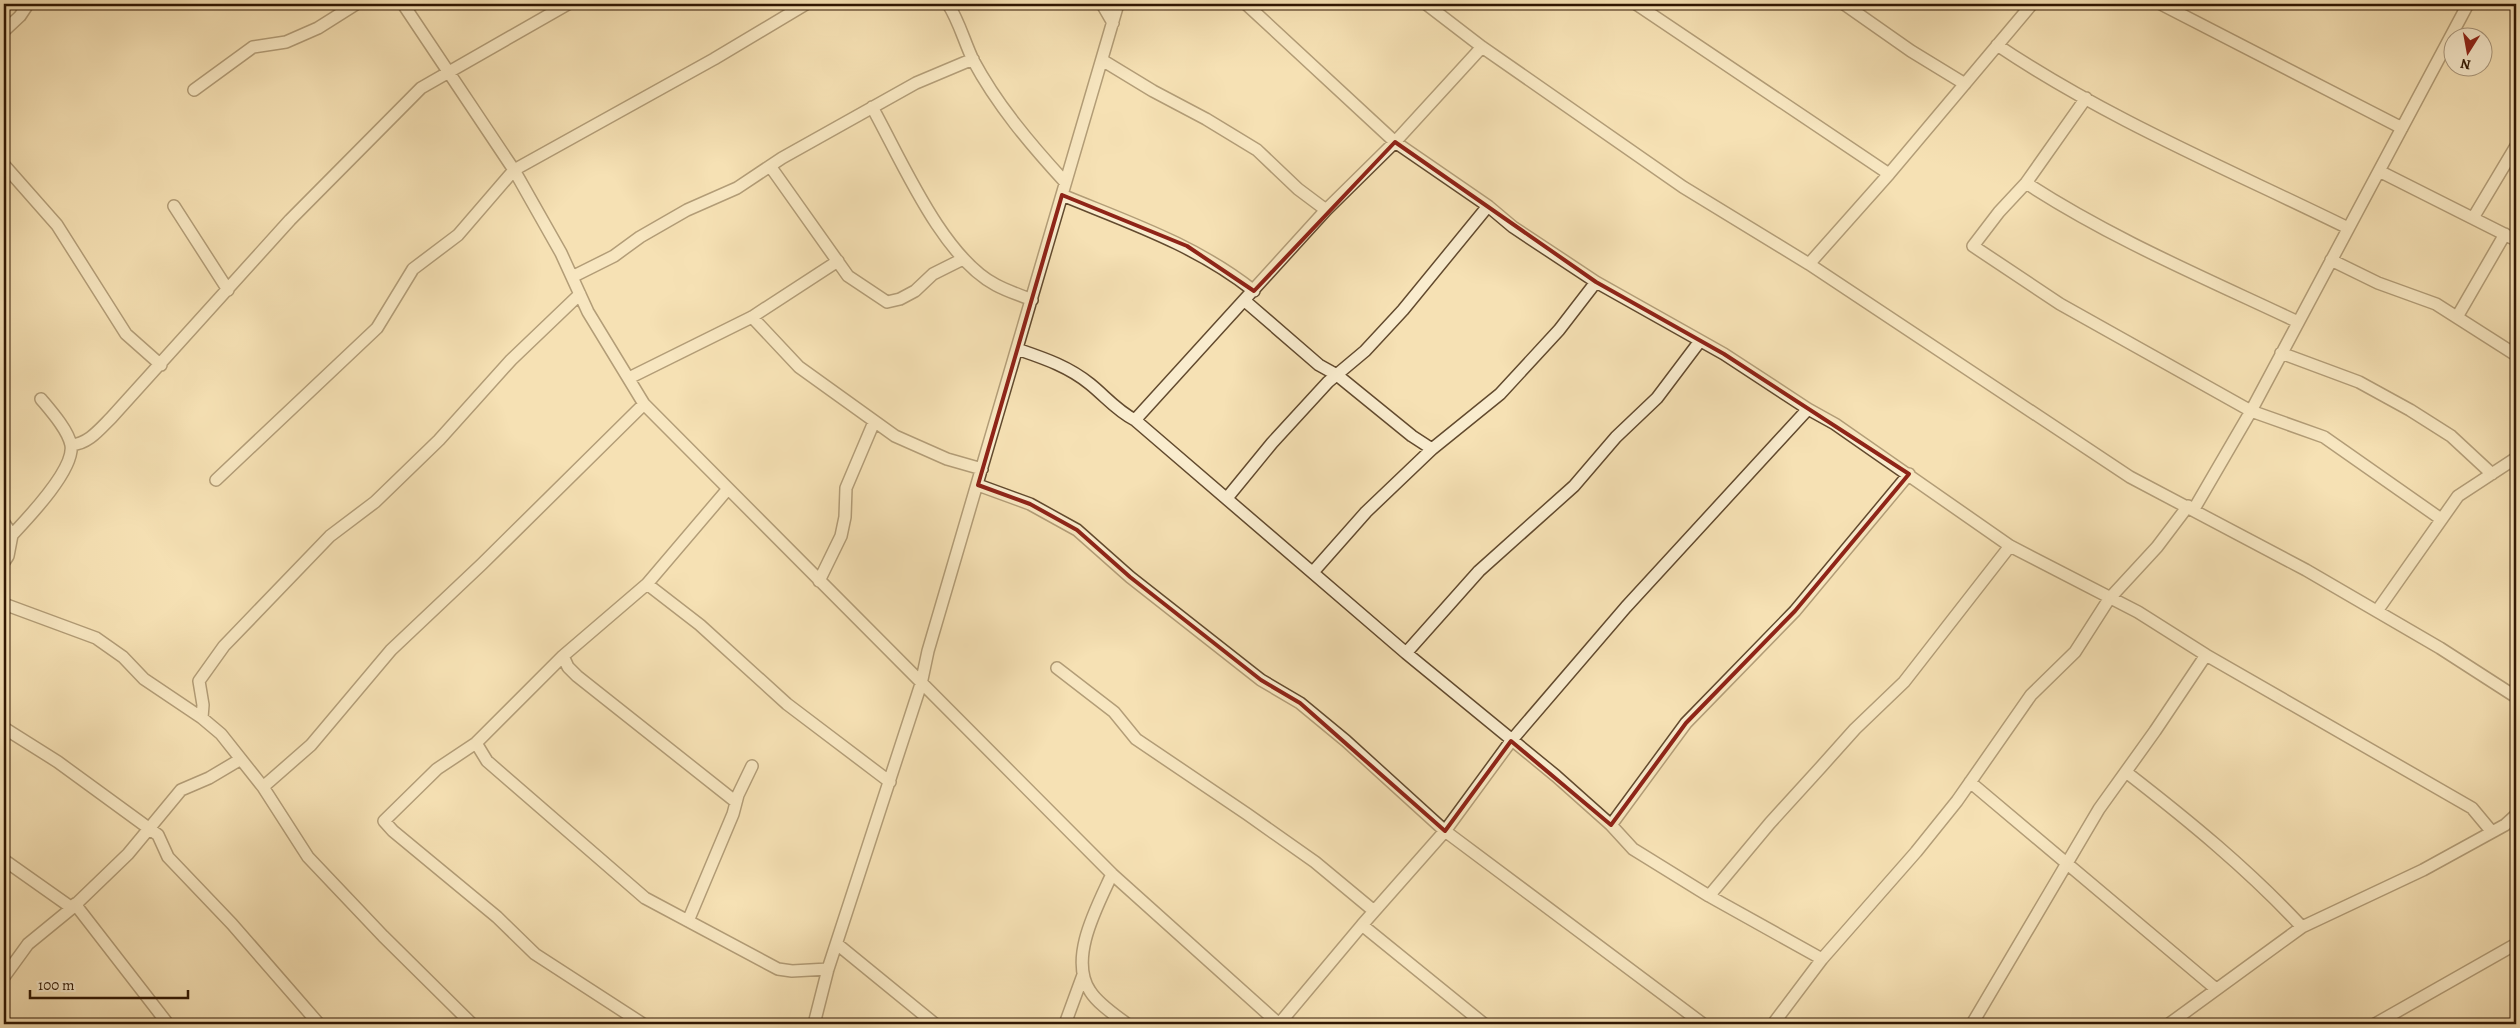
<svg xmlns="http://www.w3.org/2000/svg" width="2520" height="1028" font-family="Alegreya,serif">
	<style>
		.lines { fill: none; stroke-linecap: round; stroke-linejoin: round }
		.minor-casing { stroke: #624a2e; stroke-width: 14 }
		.minor { stroke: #f9ecce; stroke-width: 11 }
		.marked { fill: none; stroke: #8f2418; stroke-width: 4; stroke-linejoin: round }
	</style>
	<rect width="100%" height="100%" fill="#f6e1b4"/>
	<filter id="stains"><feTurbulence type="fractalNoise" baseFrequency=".004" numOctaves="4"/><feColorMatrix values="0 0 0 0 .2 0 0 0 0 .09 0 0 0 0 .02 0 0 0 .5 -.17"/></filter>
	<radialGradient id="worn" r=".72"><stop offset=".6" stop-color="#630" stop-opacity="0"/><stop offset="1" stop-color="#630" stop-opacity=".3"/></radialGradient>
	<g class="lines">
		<g class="minor-casing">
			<path id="minor" d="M403 4 514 170 561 253 588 312 644 404 1112 874 1279 1024
				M948 4C959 21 964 41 973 60 997 105 1031 145 1065 182
				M1102 4 1113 23
				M1246 4 1395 142 1488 206 1513 227 1596 282 1724 354 1808 409 1835 424 2010 546 2138 612 2206 655 2472 808 2492 832
				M1426 4 1482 47 1683 187 1809 264 2130 477 2306 570 2440 648 2516 697
				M1636 4 1889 174
				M1844 4 1911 51 1965 84
				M2161 4 2402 128
				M4 31 20 16 28 4
				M1997 45C2107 119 2230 170 2348 228
				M1482 47 1395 142 1326 210 1135 420 1406 653 1556 776 1611 825 1633 849 1709 896 1822 959
				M1102 60 1153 91 1206 119 1257 150 1298 189 1326 210
				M194 90 253 47 286 42 318 28 356 4
				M2086 98 2026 183 1999 212 1973 246 2060 304 2251 411 2324 437 2441 519
				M872 107C901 159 942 257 996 285 1007 291 1020 295 1032 300
				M4 165 57 225 126 334 161 365
				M770 166 848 276 887 302 900 299 915 291 933 274 963 259
				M2379 171 2516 240
				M2026 183C2112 239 2205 278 2298 322
				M1062 195C1130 223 1196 245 1254 291
				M174 206 228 290
				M2473 218 2516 146
				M2331 260 2378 283 2436 304 2516 355
				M1809 264 1889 174 2032 4
				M572 277 614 256 640 237 687 210 737 188 782 158 916 83 973 59
				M1245 301 1319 365 1337 375 1412 436 1432 449
				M752 317 799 367 895 436 947 459 982 469
				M2457 317 2505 234
				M1017 349C1043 358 1068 366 1090 384 1105 396 1117 411 1135 420
				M2281 353 2359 382 2410 410 2451 436 2492 474
				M629 378 752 317 838 261
				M71 445C88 444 99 430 111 418L290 220 421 88 568 4
				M216 480 377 328 413 269 458 235 514 170 714 59 806 4
				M978 485 1030 504 1077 530 1130 577 1261 680 1300 703 1346 741 1445 831 1703 1024
				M1227 498 1272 443 1328 382 1365 351 1403 310 1488 206
				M2194 509 2251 411 2468 4
				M4 523 12 535 8 556 4 562
				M12 535C28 518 75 469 71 445 68 430 51 411 41 399
				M1313 572 1366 512 1432 449 1500 394 1559 330 1596 282
				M819 581 841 536 845 517 846 488 874 422
				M647 584 700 625 787 704 890 782
				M4 604 96 638 123 657 144 679 202 718 221 734 263 787 311 745 391 650 482 564 644 404
				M2377 611 2458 496 2516 458
				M1406 653 1479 571 1574 486 1616 437 1657 398 1700 341
				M563 656 568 667 577 676 736 802
				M1057 668 1114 712 1136 739 1247 814 1315 862 1374 911
				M202 718 203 705 199 681 224 646 330 536 375 502 439 440 511 360 580 294
				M4 728 58 762 158 835 168 857 232 924 319 1024
				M476 743 487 761 645 898 778 969 792 971 828 969
				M2126 772C2188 820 2248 869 2302 927
				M1970 782 2216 989
				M263 787 308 857 383 936 472 1024
				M1611 825 1686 723 1795 611 1909 474
				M4 860 72 908
				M1112 874C1098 905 1068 958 1090 991 1098 1004 1115 1015 1127 1024
				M1709 896 1770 823 1821 767 1855 729 1904 682 2010 546
				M75 904 168 1024
				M688 921 733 814 738 795 752 766
				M1362 925 1484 1024
				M837 944 935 1024
				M4 977 28 944 72 908 128 854 181 790 209 778 241 759
				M643 1024 535 954 497 917 393 831 384 821 437 769 476 743 563 656 647 584 727 490
				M814 1024 828 969 921 684 928 651 1118 4
				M1065 1024 1083 975
				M1279 1024 1362 925 1445 831 1511 741 1626 607 1808 409
				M1773 1024 1822 959 1916 852 1957 801 2031 695 2075 652 2109 599 2157 547 2188 506
				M1972 1024 2099 809 2155 731 2206 655
				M2169 1024 2302 927 2423 870 2505 825 2516 815
				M2375 1024 2516 944"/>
		</g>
		<use href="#minor" class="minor"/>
	</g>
	<path d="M0 0H2520V1028H0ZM1395 142 1596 282 1724 354 1909 474 1795 611 1686 723 1611 825 1511 741 1445 831 1300 703 1261 680 1130 577 1077 530 1030 504 978 485 1062 195 1187 246 1254 291Z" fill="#f6e1b4" fill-opacity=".55" fill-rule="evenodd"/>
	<path class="marked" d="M1395 142 1596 282 1724 354 1909 474 1795 611 1686 723 1611 825 1511 741 1445 831 1300 703 1261 680 1130 577 1077 530 1030 504 978 485 1062 195 1187 246 1254 291Z"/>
	<rect width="2520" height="1028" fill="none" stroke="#f6e1b4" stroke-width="20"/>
	<rect x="5" y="5" width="2510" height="1018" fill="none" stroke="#301702" stroke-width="2.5"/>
	<rect x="10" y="10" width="2500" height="1008" fill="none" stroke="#301702"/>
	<g transform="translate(2468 52) rotate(191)"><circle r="24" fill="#f9ecce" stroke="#a9977c"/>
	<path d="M0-4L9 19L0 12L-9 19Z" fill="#8f2418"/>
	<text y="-8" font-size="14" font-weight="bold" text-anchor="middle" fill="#301702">N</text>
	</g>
	<path d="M30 990v8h158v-8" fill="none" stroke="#301702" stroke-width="2.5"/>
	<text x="38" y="990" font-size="15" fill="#301702" stroke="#f9ecce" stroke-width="4" paint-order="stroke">100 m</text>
	<rect width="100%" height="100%" filter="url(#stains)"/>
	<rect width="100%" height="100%" fill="url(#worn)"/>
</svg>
